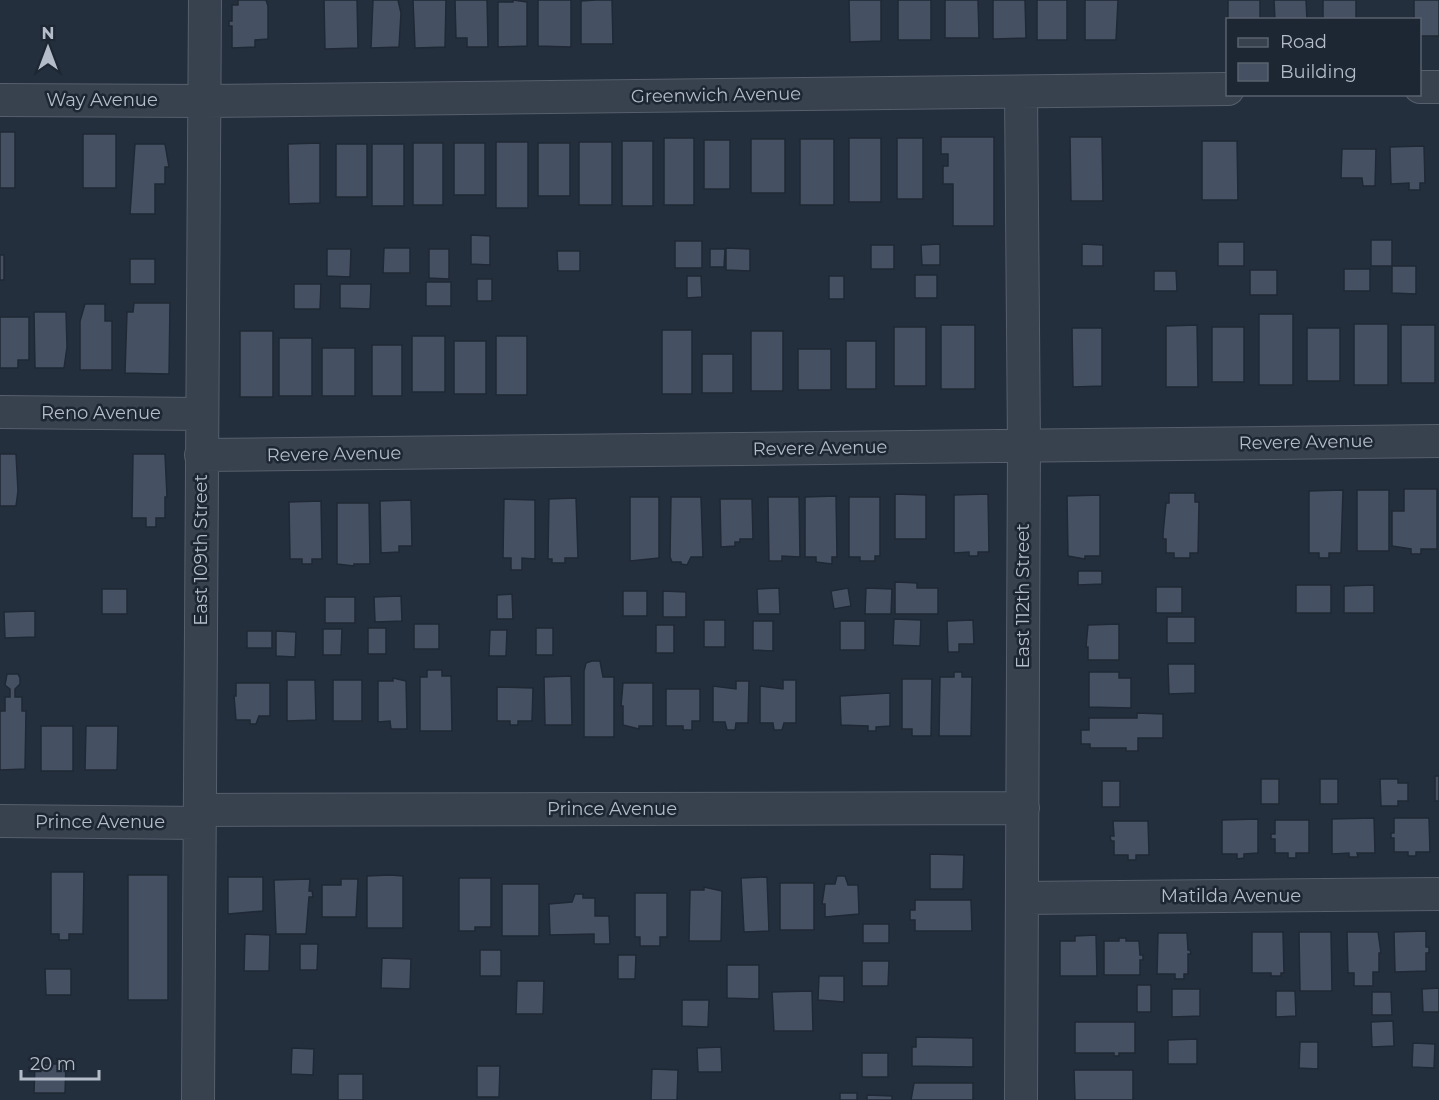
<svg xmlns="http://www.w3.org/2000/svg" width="1439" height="1100" font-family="Montserrat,sans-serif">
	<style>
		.building { fill: #455162; stroke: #1f2835; stroke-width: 1.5 }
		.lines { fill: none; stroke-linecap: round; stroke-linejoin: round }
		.minor-casing { stroke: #565f6c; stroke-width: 34 }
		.minor { stroke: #38414e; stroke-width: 32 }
		.labels { text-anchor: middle; stroke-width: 5; stroke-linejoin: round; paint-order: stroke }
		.street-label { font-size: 18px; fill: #b4bcc9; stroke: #1d2633 }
	</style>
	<rect width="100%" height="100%" fill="#242f3e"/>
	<path class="building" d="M238 0H266L268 6V39L255 40V47L232 48V26H229V21H232V5H238Z
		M324 0H357L358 48 325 49Z
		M373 0H398L401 13 399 47 371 48Z
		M413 0H446L445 47 415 48Z
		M455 0H487L488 47H467V38H456Z
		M513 0 527 2V46L498 47V2H513Z
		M538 0H571V47L538 46Z
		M596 0H612L613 44H581V1Z
		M849 0H881V41L850 42Z
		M898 0H931V40H898Z
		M945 0H978L979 38H945Z
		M993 0H1025L1026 38 993 39Z
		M1037 0H1067V40H1037Z
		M1085 0H1118L1116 40H1085Z
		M1228 0H1260V20H1228Z
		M1274 0H1306L1307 20H1275Z
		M1323 0H1356V20H1323Z
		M1414 0H1439V36H1420V20H1414Z
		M0 132H15V188H0Z
		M83 134H116V188H83Z
		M941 137H994V226H953V184H943V166H948V154H941Z
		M1070 137H1102L1103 201H1071Z
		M664 138H694V205H664Z
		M849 138H881V202H849Z
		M897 138H923V199H897Z
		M751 139H785V193H751Z
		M800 139H834V205H800Z
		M704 140H730V189H704Z
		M622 141H653V206H622Z
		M1202 141H1237L1238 200H1202Z
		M496 142H528V208H496Z
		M579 142H612V205H579Z
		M320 143V203L289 204 288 144Z
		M413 143H443V205H413Z
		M454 143H485V195H454Z
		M538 143H570V196H538Z
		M135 144H165L169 167H165V184H155V214H130Z
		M336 144H367V197H336Z
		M372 144H404V206H372Z
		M1424 146 1425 183H1420V190H1409V183L1391 184 1390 147Z
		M1342 149H1376L1375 186H1363L1362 178H1341Z
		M471 235 490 236V265L471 264Z
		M1371 240H1392V266H1371Z
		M675 241H702V268H675Z
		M1218 242H1244V266H1218Z
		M940 244V265H922L921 245Z
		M1082 244 1103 245V266H1082Z
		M871 245H894V269H871Z
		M384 248H410V273H383Z
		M726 248 750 249V271L726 270Z
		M327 249H351L350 277 327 276Z
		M429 249H449V279L429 278Z
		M710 249H725L724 267H710Z
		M557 251H580V271H558Z
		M0 255H4V280H0Z
		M130 259H155V284H130Z
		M1392 266H1416V294L1392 293Z
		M1344 269H1370V291H1344Z
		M1250 270H1277V295H1250Z
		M1154 271H1176L1177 291H1154Z
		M915 275H937V298H915Z
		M687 276H701L702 297 687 298Z
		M829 276H844V299H829Z
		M477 279H492V301H477Z
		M426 282H451V306H426Z
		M294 284H321L320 309H294Z
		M340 284H371L370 309 340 308Z
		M134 303H170L169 374 125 373 127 312H133Z
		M85 304H105V321H112V370H80V321Z
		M34 312H66L67 347 64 368H35Z
		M1259 314H1293V385H1259Z
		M0 317H29V360H18V368H0Z
		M1354 324H1388V385H1354Z
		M941 325H975V389H941Z
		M1197 325 1198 387H1166V326Z
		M1401 325H1435V383H1401Z
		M894 327H926V386H894Z
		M1212 327H1244V382H1212Z
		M1072 328H1102V386L1073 387Z
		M1307 328H1340V381H1307Z
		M662 330H692V394H662Z
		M240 331H273V397H240Z
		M751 331H783V391H751Z
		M412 336H445V392H412Z
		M496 336H527V395H496Z
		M279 338H312V396H279Z
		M454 341H486V394H454Z
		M846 341H876V389H846Z
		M372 345H402V396H372Z
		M322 348H355V396H322Z
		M798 349H831V390H798Z
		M702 354H733V393H702Z
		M0 454H16L18 491 16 506H0Z
		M133 454H165L167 497H165V518H156V527H146V518H132Z
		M1404 489H1437V549H1421V554H1411V549L1392 546V511H1404Z
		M1343 490 1341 553H1329V558H1319V553H1309V491Z
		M1357 490H1389V551H1357Z
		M1169 493H1195V502H1199L1198 553H1190V558H1174V553H1166V539H1163V534L1166 503H1169Z
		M895 494 926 495V539H895Z
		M988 494 989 552H978V556H969V552L954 553V495Z
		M1100 495V556H1085V559L1068 556 1067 496Z
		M836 496 837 557H832V564L816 562V557H805V497Z
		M630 497H659V558L630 561Z
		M671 497H701L703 557H691L687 565 681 564V562H672L670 557Z
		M768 497H799L800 557 782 556V561H769Z
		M849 497H880V556H875V561H860V557H849Z
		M576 498 578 558H565V563H552V559H548L549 499Z
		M504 499 535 500V559L522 558V570H511V558H503Z
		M720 499H752L753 539H740V542H735V546L721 547Z
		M411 500 412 546H399V552L381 553 380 501Z
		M321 501 322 559H312V564H302V559H290L289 502Z
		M337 503H369L370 564H354V566L337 564Z
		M1078 571H1102V584L1078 585Z
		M895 582 917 583V588H938V614H895Z
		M1296 585H1331V613H1296Z
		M1374 585V613H1344V586Z
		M1156 587H1182V613H1156Z
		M779 588 780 614H758L757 589Z
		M848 588 851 606 834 609 831 591Z
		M866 588 892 589 891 614H865Z
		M102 589H127V614H102Z
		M623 591H647V616H623Z
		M663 591 686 592V617H663Z
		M512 594 513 619H497V595Z
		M401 596 402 621 375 622 374 597Z
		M325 597H355V623H325Z
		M35 611V637L5 638 4 612Z
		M1167 617H1195V643H1167Z
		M894 619 921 620 920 646 893 645Z
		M704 620H725V647H704Z
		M973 620 974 644H959V652H948L947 621Z
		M753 621H773V651L753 650Z
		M840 621H865V650H840Z
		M414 624H439V649H414Z
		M1119 624V660H1088V647H1086L1088 625Z
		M656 625H674V653H656Z
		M368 628H386V654H368Z
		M536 628H553V655H536Z
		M323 629H342L341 655H323Z
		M490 630H507L506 656H489Z
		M247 631H272V648H247Z
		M276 631 296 632 295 657 276 656Z
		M592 661H600L603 677H614V737H584V671L586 663Z
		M1168 664H1195V693L1169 694Z
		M427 670H442V676H451L452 731H420V677H427Z
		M954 672H962V677H972L971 736H939L940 677H954Z
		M1089 672H1119V678H1131V708L1089 707Z
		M7 674H18L20 678V684L15 689V697H22V711H26L25 769 0 770V711H5V697H10V689L5 685Z
		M571 676 572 725H545L544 677Z
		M393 678 406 681 407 729H391L390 721 378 722V681H393Z
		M902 679H932L931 736H912V729H902Z
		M287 680H315L316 720 287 721Z
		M333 680H362V721H333Z
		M783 680H796V723H784L782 730H774L773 723H760V686L783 689Z
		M736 681H749L748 723H736L735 730H727L725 722H713V686L736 689Z
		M236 683H270V716H259L256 724H250V720H236L234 696H236Z
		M623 683H653V726H639V729L623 725V706H621Z
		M497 687 533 688 532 721H518V725H510V721H497Z
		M666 689H700V721H692V730H683V726H666Z
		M890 693V726L876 727V731H868V726L841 725 840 696Z
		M1137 713 1163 714V738H1138V751H1126V748H1090V744H1081V730H1089V718H1137Z
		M41 726H73V771H41Z
		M86 726H118L117 770H85Z
		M1435 776H1439V801H1435Z
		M1261 779H1279V804H1261Z
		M1320 779H1338V804H1320Z
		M1380 779H1398V783H1408V801H1398V806H1381Z
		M1102 781H1120V807H1102Z
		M1374 818 1375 853H1357L1358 857H1349V853L1332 854V819Z
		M1394 818H1429L1430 852H1416V856H1408V852H1394V838H1391V833H1394Z
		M1258 819V853L1244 854V858L1237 859V854H1222V820Z
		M1275 820H1309V853H1296V858H1288V853H1275V839H1271V834H1275Z
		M1113 821H1148L1149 855H1136V860H1128V855H1114V841H1111L1110 836H1114Z
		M930 854 964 855 963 889H930Z
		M51 872H84L83 934H69V940H59V934H51Z
		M128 875H168V1000H128Z
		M390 875 403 876V928H367V876Z
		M837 876H845L848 885H858L859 914 825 917V904H822L825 884H835Z
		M228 877H263V911L228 914Z
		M767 877 769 931 744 932 741 878Z
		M459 878H491V927H475V931H459Z
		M310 879 309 891H312L313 897H309L306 934H276L274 880Z
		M341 879H358L356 917H322V885H341Z
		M780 883H814V930H780Z
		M502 884H539V936H502Z
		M704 887 722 891 721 941H689L690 890H704Z
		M635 893H667V937H660V946H640V937H635Z
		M575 894H583V898H595V916H609L610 944H594V934L550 935 549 904 572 902Z
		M915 900H971L972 931H915V920H910V910H915Z
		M863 924H889V943H863Z
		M1426 931V947H1429V953H1426V971L1395 972 1394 932Z
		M1252 932H1283L1284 973H1281V976H1271V973H1252Z
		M1299 932H1331L1332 991H1300Z
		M1347 932H1378L1381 953H1379V972H1373V986H1354V973H1348Z
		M1158 933H1187L1188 950H1190L1191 954H1188V974H1184V979H1175V974H1157Z
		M245 934 270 935 269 971H244Z
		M1096 935 1097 976H1060V941H1075V936Z
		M1119 938H1126V941H1139L1140 955H1143V960H1140V975H1104V941H1119Z
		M300 944H318L317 970H300Z
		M480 950H501V976H480Z
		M618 955H636L635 979H618Z
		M382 958 411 959 410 989 381 988Z
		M862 961H889L888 986H862Z
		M727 965H759V999L727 998Z
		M45 969H71V995H46Z
		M819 976H844V1002L818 1000Z
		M517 981H544L543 1014H516Z
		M1137 985H1151V1012H1137Z
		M1439 988V1012H1423L1422 989Z
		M1172 989H1200V1016L1172 1017Z
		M812 991 813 1031H774L772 992Z
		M1276 991H1295L1296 1016 1276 1017Z
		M1372 992H1391L1392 1015H1372Z
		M682 1000H709L708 1027 682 1026Z
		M1393 1021 1394 1046 1372 1047 1371 1022Z
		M1075 1022H1135V1053H1119V1056H1114V1053H1075Z
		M916 1037 973 1038V1067L912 1066V1047H916Z
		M1197 1039V1064H1168V1040Z
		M1300 1042H1318V1069L1299 1068Z
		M1413 1043 1435 1044 1434 1068 1412 1067Z
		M721 1047 722 1072H698L697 1048Z
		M292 1048 314 1049 313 1075 291 1074Z
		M862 1053H888V1077H862Z
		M35 1064H66L65 1093H34Z
		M477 1066H500L499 1097H477Z
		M652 1069 678 1070 677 1100H651Z
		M1074 1070H1133V1100H1075Z
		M338 1074H363V1100H338Z
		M914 1083H973V1100H911Z
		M840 1093H857V1100H840Z
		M867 1095 892 1096V1100H867Z"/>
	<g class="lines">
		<g class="minor-casing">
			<path id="minor" d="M1420 87H1439
				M1021 92 1024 445 1021 1100
				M0 100 204 101 1228 89
				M0 412 201 414
				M201 455 1439 441
				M201 810 1023 808
				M0 821 200 823
				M1022 898 1439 894
				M198 1100 205 0"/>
		</g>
		<use href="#minor" class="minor"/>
	</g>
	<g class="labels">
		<g class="street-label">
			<text transform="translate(716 95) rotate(-1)" y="6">Greenwich Avenue</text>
			<text x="102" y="106">Way Avenue</text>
			<text x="101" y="419">Reno Avenue</text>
			<text transform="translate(1306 442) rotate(-1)" y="6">Revere Avenue</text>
			<text transform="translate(820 448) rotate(-1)" y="6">Revere Avenue</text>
			<text transform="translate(334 454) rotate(-1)" y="6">Revere Avenue</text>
			<text transform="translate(201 550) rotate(-90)" y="6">East 109th Street</text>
			<text transform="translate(1023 596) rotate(-90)" y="6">East 112th Street</text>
			<text x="612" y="815">Prince Avenue</text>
			<text x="100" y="828">Prince Avenue</text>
			<text x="1231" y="902">Matilda Avenue</text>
		</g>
	</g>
	<rect x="1226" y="18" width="195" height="78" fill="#1d2633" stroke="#59626f" stroke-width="1.5"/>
	<rect x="1238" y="38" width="30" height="9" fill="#38414e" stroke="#59626f" stroke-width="1.5"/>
	<text x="1280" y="48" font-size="18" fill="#b4bcc9">Road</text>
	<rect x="1238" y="63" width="30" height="18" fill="#455162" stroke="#59626f" stroke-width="1.5"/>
	<text x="1280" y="78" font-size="18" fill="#b4bcc9">Building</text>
	<g transform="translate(48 48)" stroke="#1d2633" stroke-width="4.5" paint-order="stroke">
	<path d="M0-4.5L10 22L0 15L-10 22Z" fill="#b4bcc9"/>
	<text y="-9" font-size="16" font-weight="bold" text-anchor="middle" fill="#b4bcc9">N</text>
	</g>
	<path d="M21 1070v9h78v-9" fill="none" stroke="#b4bcc9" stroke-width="3"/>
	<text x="30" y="1070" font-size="18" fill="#b4bcc9" stroke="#1d2633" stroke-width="4.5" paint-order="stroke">20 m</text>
</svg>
